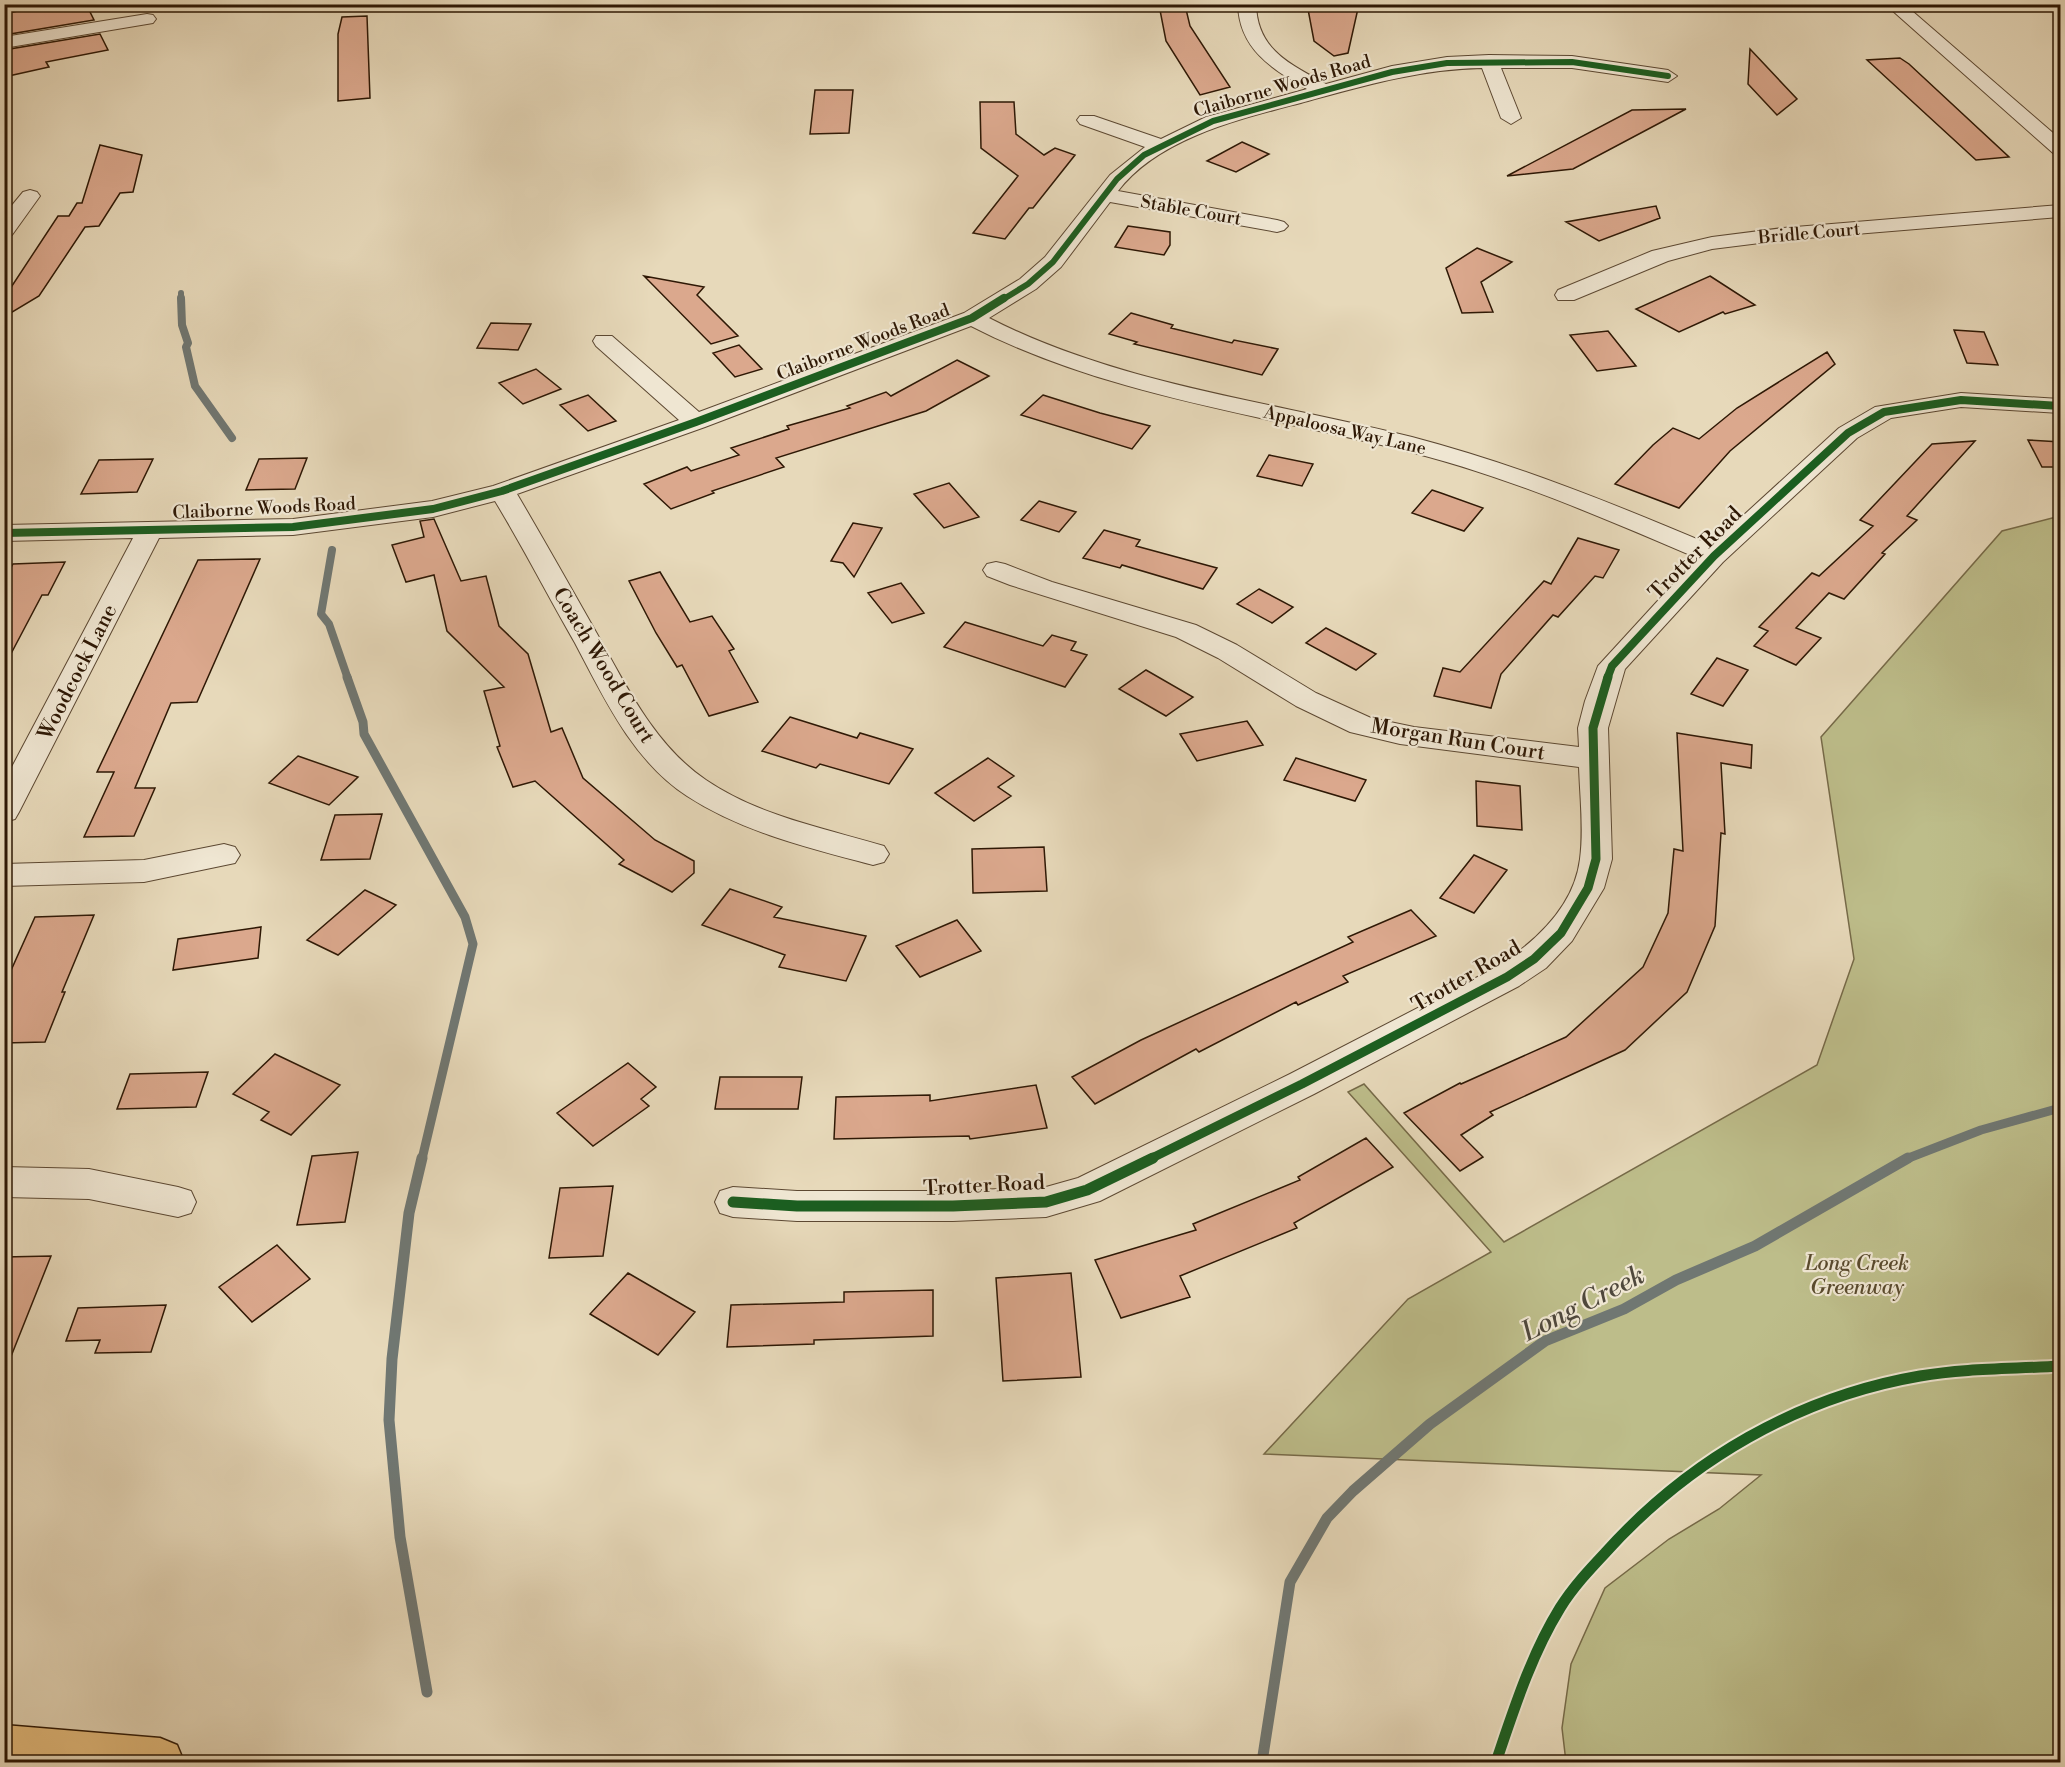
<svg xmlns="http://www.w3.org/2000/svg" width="2065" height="1767" font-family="'Libre Bodoni',serif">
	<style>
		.green { fill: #bdbd8a; stroke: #766a48; stroke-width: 1.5 }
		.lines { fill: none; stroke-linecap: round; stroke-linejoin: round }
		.stream-far3 { stroke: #707772; stroke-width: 6 }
		.stream-far2 { stroke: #707772; stroke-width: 8 }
		.stream-far1 { stroke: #707772; stroke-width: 9 }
		.stream { stroke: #707772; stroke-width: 11 }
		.building { fill: #dba88d; stroke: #2e1805; stroke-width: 1.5 }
		.minor-casing { stroke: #5c4832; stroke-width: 2 }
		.highway-casing { stroke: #2e1805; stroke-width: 3 }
		.minor { fill: #efe6d2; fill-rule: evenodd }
		.highway { fill: #e4bc7d; fill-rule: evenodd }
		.cycleway-far3-casing { stroke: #efe6d2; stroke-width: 8 }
		.cycleway-far2-casing { stroke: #efe6d2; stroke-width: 10 }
		.cycleway-far1-casing { stroke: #efe6d2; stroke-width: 13 }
		.cycleway-casing { stroke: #efe6d2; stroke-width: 15 }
		.cycleway-far3 { stroke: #1b5e20; stroke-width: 6 }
		.cycleway-far2 { stroke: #1b5e20; stroke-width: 8 }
		.cycleway-far1 { stroke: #1b5e20; stroke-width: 9 }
		.cycleway { stroke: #1b5e20; stroke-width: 11 }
		.labels { text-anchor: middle; stroke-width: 4.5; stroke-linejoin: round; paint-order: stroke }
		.far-street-label { font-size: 18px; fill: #2e1805; stroke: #efe6d2 }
		.street-label { font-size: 21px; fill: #2e1805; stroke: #efe6d2 }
		.park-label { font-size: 21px; font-style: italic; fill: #594a2d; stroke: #efe6d2 }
		.near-water-label { font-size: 27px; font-style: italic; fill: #4f483c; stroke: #efe6d2 }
	</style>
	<rect width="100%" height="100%" fill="#e7d9ba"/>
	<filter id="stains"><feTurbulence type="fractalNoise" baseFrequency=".00333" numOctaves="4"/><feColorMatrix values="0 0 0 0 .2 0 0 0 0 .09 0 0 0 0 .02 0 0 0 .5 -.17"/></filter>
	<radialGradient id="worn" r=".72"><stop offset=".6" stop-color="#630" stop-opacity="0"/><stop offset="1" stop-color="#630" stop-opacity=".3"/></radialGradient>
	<path class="green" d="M2060 516V1762H1566L1562 1728 1571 1664 1605 1588 1669 1539 1719 1509 1761 1475 1264 1454 1408 1299 1491 1252 1348 1092 1364 1084 1504 1242 1817 1065 1854 959 1821 737 2002 531Z"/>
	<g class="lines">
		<path class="stream-far3" d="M181 293V300"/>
		<path class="stream-far2" d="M181 298 182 325 188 343 186 347 195 386 232 438
			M332 550 321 614 329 624 348 679"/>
		<path class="stream-far1" d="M347 677 363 722 364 734 465 917 473 944 422 1159
			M1906 1159 1981 1130 2060 1108"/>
		<path class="stream" d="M422 1158 409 1213 392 1359 389 1420 400 1537 427 1692
			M1262 1762 1290 1582 1327 1518 1353 1491 1430 1424 1545 1341 1624 1309 1676 1280 1755 1246 1908 1158"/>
	</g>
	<path class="building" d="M50 4H86L94 20 4 35V14Z
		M1307 4H1359L1348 53 1334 56 1314 41Z
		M1159 5H1185L1190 26 1230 87 1200 95 1166 41Z
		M367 16 370 98 338 101V34L342 17Z
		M100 34 108 50 46 62 49 67 4 77V50Z
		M1750 49 1797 99 1777 115 1748 84Z
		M1900 58 1909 64 2009 157 1976 160 1867 60Z
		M815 90H853L849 133 810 134Z
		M980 102H1014L1016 134 1044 155 1055 148 1075 155 1033 208H1029L1005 239 973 233 1018 176 981 148Z
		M1686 109 1573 169 1507 176 1632 110Z
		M1242 142 1269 154 1236 172 1207 161Z
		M100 145 142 155 133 192 120 193 99 226 85 227 39 296 4 317V298L58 216H69L77 203H82Z
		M1656 206 1660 218 1599 241 1566 222Z
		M1128 226 1170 232V245L1164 255 1115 247Z
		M1477 248 1512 262 1481 282 1493 312 1462 313 1446 268Z
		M644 276 704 287 697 295 738 336 711 344Z
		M1710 276 1755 305 1725 314 1723 312 1679 332 1636 309Z
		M1131 313 1173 325 1171 328 1232 343 1234 340 1278 349 1262 375 1134 344 1137 342 1109 334Z
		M491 323 531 324 518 350 477 348Z
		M1954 330 1984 332 1998 365 1967 363Z
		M1608 331 1636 366 1597 371 1570 335Z
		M739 345 762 369 735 377 713 353Z
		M1827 352 1835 364 1730 451 1679 508 1615 484 1653 445 1673 428 1699 439 1737 408Z
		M957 360 989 376 926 411 776 458 784 467 712 491 714 493 671 509 644 484 687 467 691 471 739 455 731 448 789 429 787 426 850 408 847 406 886 392 891 396Z
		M536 369 561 389 523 404 499 383Z
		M588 395 616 421 588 431 560 405Z
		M1043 395 1100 413 1150 426 1132 449 1021 415Z
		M2028 440 2061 442V467H2042Z
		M1975 441 1907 516 1917 520 1882 553 1885 554 1844 599 1829 593 1796 628 1821 638 1796 665 1754 646 1768 631 1759 627 1812 573 1819 576 1873 526 1860 520 1932 444Z
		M1269 455 1313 464 1302 486 1257 476Z
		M307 458 295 489 246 490 259 459Z
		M153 459 137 492 81 494 99 460Z
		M949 483 979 517 944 528 914 494Z
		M1432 490 1441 493 1483 508 1464 531 1412 513Z
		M1039 501 1076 512 1059 532 1021 520Z
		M434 519 461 581 486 576 499 626 528 654 551 732 562 728 583 778 655 840 694 861V873L672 892 619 864 624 860 535 781 513 787 497 747 500 746 484 691 504 687 447 631 434 575 406 582 392 545 424 537 420 521Z
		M853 523 882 528 854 577 843 563 831 561Z
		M1104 530 1140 540 1136 546 1217 568 1203 589 1122 565 1120 568 1083 558Z
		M1578 538 1619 550 1603 578 1595 576 1558 617 1553 615 1501 674 1491 708 1434 696 1443 668 1460 672 1544 581 1551 584Z
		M260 559 197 702 171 703 135 788H155L134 836 84 837 114 772H97L198 560Z
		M65 562 48 595H42L4 667V580L13 564Z
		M660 572 690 622 712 616 734 649 729 651 758 702 709 716 682 665 677 667 656 633 629 581Z
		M901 583 924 613 892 623 868 593Z
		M1259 589 1293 607 1272 623 1237 604Z
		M965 622 1043 646 1052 635 1076 642 1071 650 1087 655 1065 687 944 647Z
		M1326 628 1376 654 1356 670 1306 643Z
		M1717 658 1748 670 1723 706 1691 694Z
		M1146 670 1193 697 1166 716 1119 689Z
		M790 717 857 738 860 733 913 749 889 784 820 764 816 768 762 751Z
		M1247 721 1263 745 1197 761 1180 734Z
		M1677 733 1752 745 1751 768 1721 763 1725 834 1721 833 1715 926 1687 992 1625 1050 1490 1112 1493 1115 1461 1135 1483 1157 1460 1171 1404 1113 1460 1083 1461 1084 1566 1037 1643 967 1668 913 1674 849 1683 851Z
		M298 756 358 777 329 805 269 783Z
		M988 758 1014 776 998 787 1011 796 974 821 935 793Z
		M1296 758 1366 780 1355 801 1284 780Z
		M1476 781 1520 786 1522 830 1477 826Z
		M382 814 370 859 321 860 335 815Z
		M1044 847 1047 891 973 893 972 849Z
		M1474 855 1507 870 1474 913 1440 898Z
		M730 889 782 907 774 917 866 936 846 981 779 967 785 955 702 925Z
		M365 890 396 905 338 955 307 940Z
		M1411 910 1436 936 1343 976 1348 982 1298 1005 1296 1002 1199 1052 1196 1049 1095 1104 1072 1077 1141 1040 1353 942 1348 937Z
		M94 915 62 992H65L45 1042 4 1043V986L35 917Z
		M957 920 981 951 920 977 896 946Z
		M261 927 258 958 173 970 178 939Z
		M275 1054 340 1085 291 1135 261 1120 269 1112 233 1094Z
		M628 1063 656 1087 641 1099 649 1106 593 1146 557 1113Z
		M208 1072 196 1107 117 1109 130 1074Z
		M720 1077H802L798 1109H715Z
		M1036 1085 1047 1128 970 1139 969 1136 834 1139 836 1097 930 1095V1101Z
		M1366 1138 1393 1167 1294 1223 1297 1228 1180 1276 1190 1297 1121 1318 1095 1260 1196 1230 1193 1224 1300 1180 1298 1177Z
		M358 1152 345 1222 297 1225 312 1156Z
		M613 1186 603 1256 549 1258 560 1188Z
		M277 1245 310 1279 252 1322 219 1287Z
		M51 1256 6 1369H4V1257Z
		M628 1273 695 1312 658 1355 590 1314Z
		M1071 1273 1081 1377 1003 1381 996 1278Z
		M933 1290V1336L814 1340V1344L727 1347 731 1305 844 1302V1292Z
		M166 1305 151 1352 95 1353 100 1340 66 1341 78 1308Z"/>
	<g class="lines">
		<g class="minor-casing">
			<path id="minor" d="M1238 4H1256C1257 50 1290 64 1326 84L1392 66 1447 57 1489 55 1572 56 1668 70 1677 76 1668 82 1572 68H1501L1521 118 1511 124 1501 118 1482 68C1422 69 1366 85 1308 101 1245 118 1160 136 1118 191L1277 220 1284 222 1288 226 1284 230 1277 232 1110 202 1061 267 1036 289 989 318C1120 385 1270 401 1412 437 1515 464 1612 503 1711 545L1839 428 1875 407 1961 393 2060 399V413L1961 407 1891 418 1857 438 1723 562 1625 669 1608 728 1612 859 1604 888 1572 941 1546 968 1519 986 1314 1094 1100 1201 1046 1217 953 1221H797L733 1217 720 1213 715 1202 720 1191 733 1187 797 1191H953L1046 1187 1078 1178 1290 1074 1495 968C1534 943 1574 908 1580 859 1584 830 1580 797 1579 767L1400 744 1350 732 1296 706 1218 658 1176 637 1010 585 987 576 983 570 987 564 996 562 1005 564 1052 582 1196 625 1237 645 1316 693 1371 718 1414 727 1579 747 1578 728 1585 701 1598 666 1697 558C1599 516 1502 474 1398 449 1256 414 1103 394 971 326L705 427 517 494C544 540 570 586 596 632 626 685 654 745 706 780 759 816 823 828 884 846L889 854 884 862 873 865C809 848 742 832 687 796 633 761 604 698 575 643 548 596 523 547 495 501L433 517 293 535 159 538 19 812 15 819 4 822V782L133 538 4 541V525L293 519 432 501 493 486 679 420 596 346 593 341 596 336H612L699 412 964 313 1020 279 1045 257 1110 175 1145 147 1080 124 1077 120 1080 116H1094L1161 139 1206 117 1307 89C1272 69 1239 49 1238 4Z
				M1885 4H1904L2060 139V155L2053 153Z
				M147 14 153 15 156 19 153 23 4 48V37Z
				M30 190 37 192 40 196 12 235 4 236V215L23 192Z
				M2060 205V217L1783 240 1712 249 1668 261 1574 300H1558L1555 295 1558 290 1652 251 1712 237 1783 228Z
				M224 844 235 847 240 855 235 863 144 882 4 886V864L144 860Z
				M4 1167 89 1169 178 1187 191 1191 196 1202 191 1213 178 1217 89 1199 4 1197Z"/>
		</g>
		<g class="highway-casing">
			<path id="highway" d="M4 1725 160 1738 177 1745 184 1762H4Z"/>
		</g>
		<use href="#minor" class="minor"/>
		<use href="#highway" class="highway"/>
		<g class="cycleway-far3-casing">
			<path id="cycleway-far3" d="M1002 300 1028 284 1053 262 1117 179 1144 155 1213 121 1392 72 1447 63 1572 62 1668 76"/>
		</g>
		<g class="cycleway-far2-casing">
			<path id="cycleway-far2" d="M4 533 293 527 433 509 502 491 696 422 972 318 1004 298
				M1607 679 1612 666 1714 556 1848 433 1884 412 1961 400 2060 406"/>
		</g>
		<g class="cycleway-far1-casing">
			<path id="cycleway-far1" d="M1150 1159 1302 1084 1507 977 1534 959 1561 933 1588 888 1596 859 1593 728 1608 677"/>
		</g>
		<g class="cycleway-casing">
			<path id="cycleway" d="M733 1202 797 1206H953L1046 1202 1087 1190 1153 1158
				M1496 1762C1514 1709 1531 1655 1560 1608 1573 1587 1590 1569 1606 1552 1689 1460 1798 1397 1920 1376 1966 1368 2014 1369 2060 1366"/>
		</g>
		<use href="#cycleway-far3" class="cycleway-far3"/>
		<use href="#cycleway-far2" class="cycleway-far2"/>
		<use href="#cycleway-far1" class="cycleway-far1"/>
		<use href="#cycleway" class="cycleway"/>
	</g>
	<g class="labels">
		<g class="far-street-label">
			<text transform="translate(1282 86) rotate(-16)" y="6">Claiborne Woods Road</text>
			<text transform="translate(1191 210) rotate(10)" y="6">Stable Court</text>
			<text transform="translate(1809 233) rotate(-5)" y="6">Bridle Court</text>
			<text transform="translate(863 342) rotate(-21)" y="6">Claiborne Woods Road</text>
			<text transform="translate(1345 430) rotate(13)" y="6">Appaloosa Way Lane</text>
			<text transform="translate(264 508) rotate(-3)" y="6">Claiborne Woods Road</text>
		</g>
		<g class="street-label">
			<text transform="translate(1695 553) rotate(-45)" y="7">Trotter Road</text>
			<text transform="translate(604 665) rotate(59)" y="7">Coach Wood Court</text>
			<text transform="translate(77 672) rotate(-63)" y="7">Woodcock Lane</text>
			<text transform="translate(1458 739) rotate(9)" y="7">Morgan Run Court</text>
			<text transform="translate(1466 976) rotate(-30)" y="7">Trotter Road</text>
			<text transform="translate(984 1185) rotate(-3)" y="7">Trotter Road</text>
		</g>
		<g class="park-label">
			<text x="1857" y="1270">Long Creek<tspan x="1857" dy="24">Greenway</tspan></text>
		</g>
		<g class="near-water-label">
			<text transform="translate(1583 1303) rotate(-27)" y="9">Long Creek</text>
		</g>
	</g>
	<rect width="2065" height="1767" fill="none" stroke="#e7d9ba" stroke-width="24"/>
	<rect x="6" y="6" width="2053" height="1755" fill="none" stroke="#2e1805" stroke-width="3"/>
	<rect x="12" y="12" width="2041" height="1743" fill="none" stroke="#2e1805" stroke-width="1.5"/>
	<rect width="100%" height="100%" filter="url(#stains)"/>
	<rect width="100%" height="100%" fill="url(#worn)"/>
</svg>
